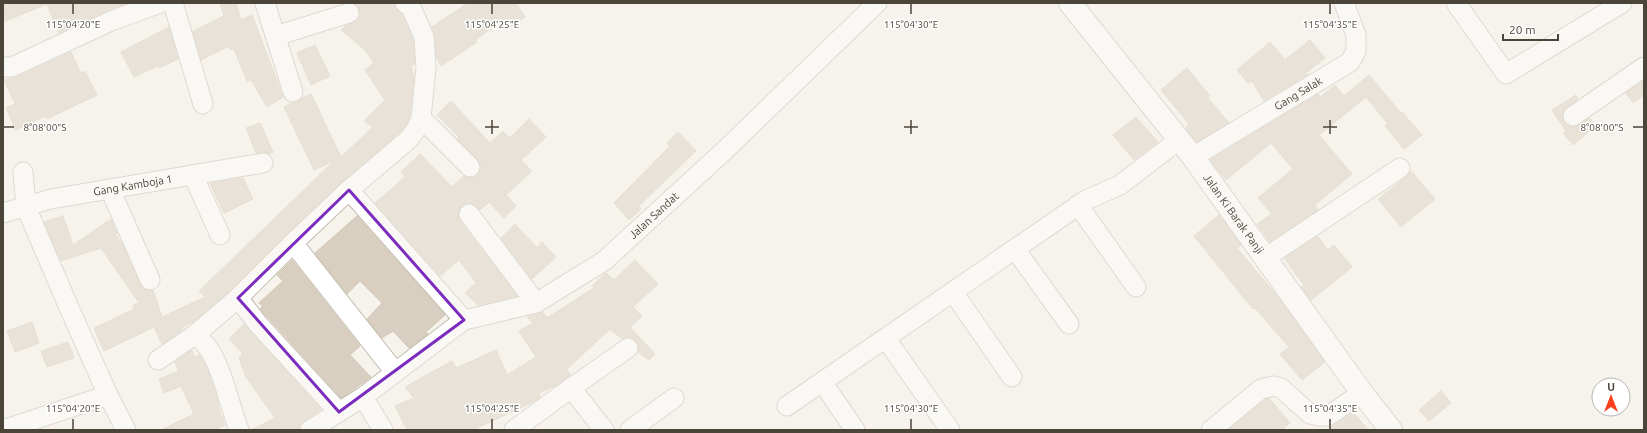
<svg xmlns="http://www.w3.org/2000/svg" width="1647" height="433" font-family="Ubuntu,sans-serif">
	<style>
		.building { fill: #d8cfc1; stroke: #d3c7b4 }
		.lines { fill: none; stroke-linecap: round; stroke-linejoin: round }
		.minor-casing { stroke: #c2bbae; stroke-width: 21 }
		.tertiary-casing { stroke: #c2bbae; stroke-width: 24 }
		.minor { stroke: #fff; stroke-width: 19 }
		.tertiary { stroke: #fff; stroke-width: 22 }
		.marked { fill: none; stroke: #7b2cbf; stroke-width: 3; stroke-linejoin: round }
		.ticks { fill: none; stroke: #4b4439; stroke-width: 1.5 }
		.labels { text-anchor: middle; stroke-width: 3; stroke-linejoin: round; paint-order: stroke }
		.street-label { font-size: 11px; fill: #4b4439; stroke: #fff }
		.ticks-label { font-size: 10px; text-anchor: middle; fill: #4b4439; stroke: #fff; stroke-width: 3; stroke-linejoin: round; paint-order: stroke }
	</style>
	<rect width="100%" height="100%" fill="#f6f3ec"/>
	<path class="building" d="M3 3H128L106 11 59 33 47 4 3 22Z
		M220 3H236L241 20 252 15 283 97 267 107 251 80 247 81 234 49 230 50 229 46 201 60 193 31 224 16Z
		M353 3H394L395 8 402 14 413 40 415 64 411 66 414 78 410 115 407 123 401 131 342 182 231 290 193 322 181 328 182 330 162 344 154 327 104 351 94 328 134 309 133 305 139 303 101 248 61 261 44 222 63 216 73 245 111 219 117 233 115 234 123 245 140 284 144 289 153 290 162 317 205 297 199 291 334 161 314 170 284 107 311 94 341 157 373 127 364 121 385 100 365 70 374 63 364 49 341 30 345 26 357 21 360 16 359 9Z
		M468 3H516L525 17 509 28 503 20 475 40 477 42 441 66 436 56 435 36 432 27Z
		M169 27 178 59 159 68 158 66 134 77 121 52Z
		M1310 40 1325 58 1306 73 1307 75 1264 101 1252 81 1248 83 1237 70 1270 42 1285 60Z
		M315 45 330 76 311 85 297 53Z
		M71 52 81 73 85 71 97 95 47 119 45 116 16 130 6 108 15 104 4 80 17 77Z
		M1187 68 1210 96 1208 98 1229 123 1197 142 1186 128 1189 124 1161 90Z
		M1369 75 1401 113 1402 112 1422 135 1404 149 1385 126 1388 124 1366 97 1319 135 1352 174 1315 205 1318 210 1270 242 1257 224 1272 214 1258 198 1293 169 1271 143 1226 180 1210 160 1318 94 1320 97 1335 85 1344 96Z
		M1644 80V95L1633 103 1626 93Z
		M1576 95 1578 99 1567 107 1563 112 1562 117 1564 122 1569 126 1574 127 1590 118 1595 126 1573 145 1563 133 1566 131 1552 110Z
		M451 101 490 143 503 131 510 138 529 119 546 137 521 160 532 171 506 195 516 206 504 218 489 202 480 210 474 204 468 203 462 205 459 210 458 216 460 221 517 296 478 305 465 293 476 283 459 260 440 276 375 203 405 177 401 172 420 154 452 187 464 176 472 178 478 174 481 169 480 164 478 160 457 139 459 137 437 115Z
		M1136 117 1158 142 1134 160 1113 135Z
		M260 123 273 152 269 154 262 152 256 153 246 128Z
		M678 132 696 151 649 196 639 206 641 209 629 220 614 203 670 146 667 143Z
		M1411 171 1435 199 1401 227 1378 199 1406 177Z
		M243 178 253 199 224 213 210 183Z
		M1219 215 1241 245 1237 248 1277 296 1325 362 1302 380 1280 354 1289 347 1255 308 1253 309 1194 236Z
		M357 216 445 315 426 332 428 334 409 348 393 331 382 338 367 319 382 303 360 281 347 294 315 253Z
		M515 224 537 248 542 242 556 257 532 279 501 238Z
		M1318 236 1327 250 1334 245 1352 267 1311 300 1301 287 1304 285 1284 258Z
		M292 260 360 346 350 355 371 377 341 398 260 309 263 306 259 303 283 281 277 275Z
		M635 260 658 284 633 307 642 316 630 327 655 354 649 360 638 352 639 347 637 342 633 338 627 337 622 339 610 329 567 369 570 375 557 385 539 393 540 397 535 401 473 430H407L395 406 414 398 405 387 452 361 456 368 496 350 507 375 536 357 519 331 533 323 527 317 543 312 547 318 594 288 592 286 606 273 614 280Z
		M32 322 39 343 15 352 7 331Z
		M244 324 321 409 304 421 299 430H251L275 418 246 377 239 358 243 354 229 339Z
		M68 342 74 358 47 367 41 351Z
		M192 350 195 357 199 355 207 368 219 405 218 406 225 425 214 430H161L194 414 181 386 164 393 159 379 179 371 175 362Z
		M1441 391 1451 403 1429 421 1419 410Z
		M1269 398 1290 423 1282 430H1228L1266 399Z
		M1353 412 1368 430H1328L1334 425Z"/>
	<g class="lines">
		<g class="minor-casing">
			<g id="minor">
				<path d="M173 3 203 104"/>
				<path d="M265 3 293 92"/>
				<path d="M1456 3 1506 74 1622 3"/>
				<path d="M276 36 349 13"/>
				<path d="M3 67H12L111 21 160 3"/>
				<path d="M1573 116 1644 67"/>
				<path d="M421 118 470 167"/>
				<path id="s1" d="M1193 157 1350 62 1356 51V35L1344 3"/>
				<path d="M23 172 26 207 70 310 108 395 126 430"/>
				<path d="M193 175 220 235"/>
				<path d="M110 189 150 280"/>
				<path d="M349 190 464 320"/>
				<path d="M1078 205 1136 287"/>
				<path id="s2" d="M3 213 51 199 263 163"/>
				<path d="M469 214 536 303"/>
				<path d="M293 243 395 372"/>
				<path d="M1015 249 1069 324"/>
				<path d="M1265 258 1400 168"/>
				<path d="M953 292 1012 377"/>
				<path d="M238 298 259 325 339 412"/>
				<path d="M196 334C201 340 208 347 212 354 225 378 229 404 239 430"/>
				<path d="M886 339 950 430"/>
				<path d="M158 360 196 334 238 298 293 243 349 190 409 139 417 128 421 118 426 67 424 37 411 7 405 3"/>
				<path d="M823 383 855 430"/>
				<path d="M571 388 604 430"/>
				<path d="M363 397 383 430"/>
				<path d="M787 406 1086 200 1120 185 1179 140"/>
				<path d="M3 430 108 395"/>
				<path id="s3" d="M310 430 363 397 464 320 536 303 604 261 723 152 877 3"/>
				<path d="M514 430 571 388 628 348"/>
				<path d="M630 430 674 398"/>
				<path d="M1211 430 1261 389 1273 386 1281 388 1310 414 1319 416H1328L1362 393"/>
			</g>
		</g>
		<g class="tertiary-casing">
			<g id="tertiary">
				<path id="s4" d="M1070 3 1193 157 1362 393 1391 430"/>
			</g>
		</g>
		<use href="#minor" class="minor"/>
		<use href="#tertiary" class="tertiary"/>
	</g>
	<path d="M0 0H1647V433H0ZM349 190 464 320 339 412 238 298Z" fill="#f6f3ec" fill-opacity=".55" fill-rule="evenodd"/>
	<path class="marked" d="M349 190 464 320 339 412 238 298Z"/>
	<path class="ticks" d="M73 4V14M492 4V14M911 4V14M1330 4V14M492 120V134M911 120V134M1330 120V134M4 127H14M485 127H499M904 127H918M1323 127H1337M1633 127H1643M73 419V429M492 419V429M911 419V429M1330 419V429"/>
	<g class="labels">
		<g class="street-label">
			<text dy="4" stroke="none"><textPath href="#s1" startOffset="123">Gang Salak</textPath></text>
			<text dy="4" stroke="none"><textPath href="#s2" startOffset="133">Gang Kamboja 1</textPath></text>
			<text dy="4" stroke="none"><textPath href="#s4" startOffset="267">Jalan Ki Barak Panji</textPath></text>
			<text dy="4" stroke="none"><textPath href="#s3" startOffset="411">Jalan Sandat</textPath></text>
		</g>
	</g>
	<g class="ticks-label">
		<text x="73" y="28">115°04'20"E</text>
		<text x="492" y="28">115°04'25"E</text>
		<text x="911" y="28">115°04'30"E</text>
		<text x="1330" y="28">115°04'35"E</text>
		<text x="45" y="131">8°08'00"S</text>
		<text x="1602" y="131">8°08'00"S</text>
		<text x="73" y="412">115°04'20"E</text>
		<text x="492" y="412">115°04'25"E</text>
		<text x="911" y="412">115°04'30"E</text>
		<text x="1330" y="412">115°04'35"E</text>
	</g>
	<rect width="1647" height="433" fill="none" stroke="#4b4439" stroke-width="8"/>
	<g transform="translate(1611 397)"><circle r="19" fill="#ffffff" stroke="#b7b4b0"/>
	<path d="M0-3L7 15L0 10L-7 15Z" fill="#fc3f1d"/>
	<text y="-6" font-size="11" font-weight="bold" text-anchor="middle" fill="#4b4439">U</text>
	</g>
	<path d="M1503 34v6h55v-6" fill="none" stroke="#4b4439" stroke-width="2"/>
	<text x="1509" y="34" font-size="12" fill="#4b4439" stroke="#ffffff" stroke-width="3" paint-order="stroke">20 m</text>
</svg>
